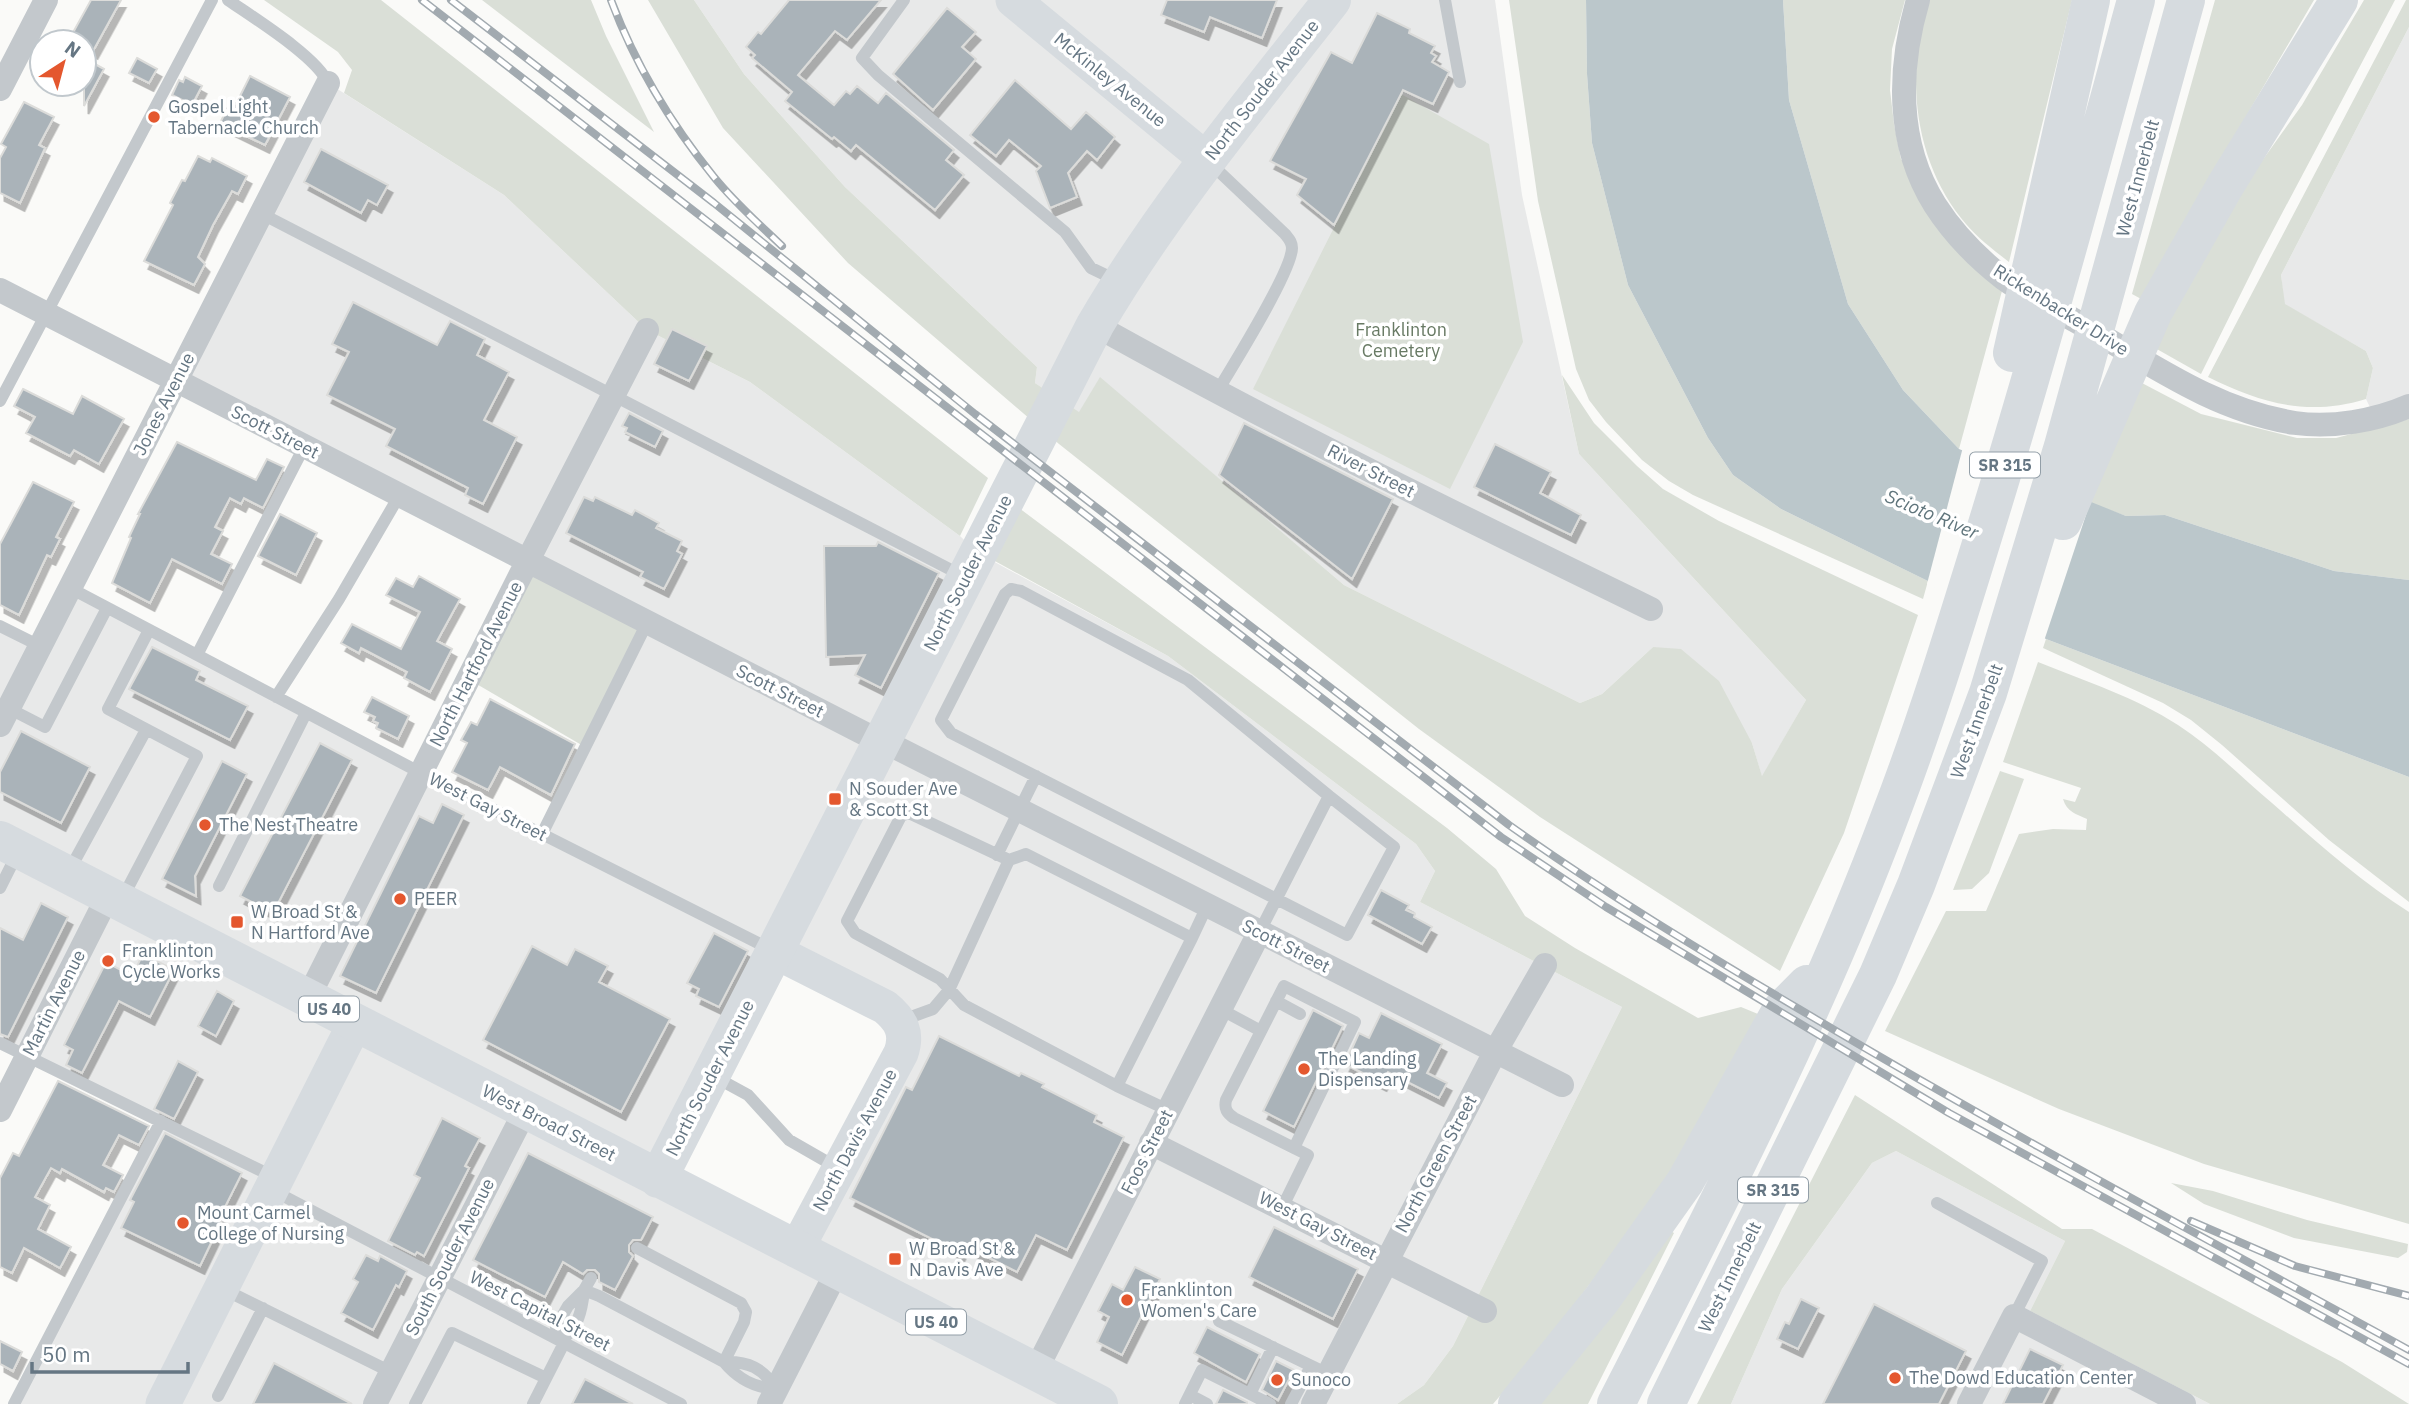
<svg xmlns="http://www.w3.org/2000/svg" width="2409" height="1404" font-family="'IBM Plex Sans',sans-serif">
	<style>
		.built { fill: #e8e9e9; fill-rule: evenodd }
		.green { fill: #dadfd7 }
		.water { fill: #bbc7cb }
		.pier { fill: #fafaf8 }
		.building { fill: #aab3b9; stroke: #dcdcda; stroke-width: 2; filter: url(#shadow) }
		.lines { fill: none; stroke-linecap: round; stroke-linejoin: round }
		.lane { stroke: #c3c8cc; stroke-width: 12 }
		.street { stroke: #c3c8cc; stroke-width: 24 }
		.secondary { stroke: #d6dbdf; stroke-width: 35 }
		.primary { stroke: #d6dbdf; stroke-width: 38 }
		.highway { stroke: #d6dbdf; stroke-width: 38 }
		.rail-casing { stroke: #a2aab0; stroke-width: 8 }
		.rail { stroke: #fff; stroke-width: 5; stroke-dasharray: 16; stroke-linecap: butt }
		.poi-dot { fill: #e4572e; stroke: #fff; stroke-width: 2.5 }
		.labels { text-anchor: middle; stroke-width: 7; stroke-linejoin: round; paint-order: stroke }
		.shield { fill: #fff; stroke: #939fa8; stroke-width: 2 }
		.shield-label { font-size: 16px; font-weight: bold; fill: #657683 }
		.street-label { font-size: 18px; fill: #657683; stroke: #fff }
		.poi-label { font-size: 18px; fill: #657683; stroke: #fff; text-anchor: start }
		.park-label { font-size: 18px; fill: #687a64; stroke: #fff }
		.water-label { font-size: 19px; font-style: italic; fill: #60757c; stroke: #fff }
	</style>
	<defs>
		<filter id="shadow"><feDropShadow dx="4.5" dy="8" stdDeviation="0" flood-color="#0004"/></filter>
	</defs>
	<rect width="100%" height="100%" fill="#fafaf8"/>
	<path class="built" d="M694 0H1495L1522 195 1579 454 1806 700 1762 777 1752 743 1653 647 1602 694 1580 703 1344 585 1100 378 1079 413 1035 383 1037 367 845 187 744 74Z
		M2409 27V419L2380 428 2366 399 2373 368 2366 351 2284 304 2281 275Z
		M328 83 504 195 647 330 750 382 960 536 978 553 1168 656 1416 844 1435 871 1420 902 1622 1007 1453 1346 1424 1385 1397 1404H14L161 1122 0 1043V626L40 646 70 588 541 834 646 623 176 380ZM774 951 905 1040 796 1250 658 1179Z
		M1896 1151 2065 1241 2030 1311 2210 1404H1731L1782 1289 1872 1163Z"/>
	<path class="green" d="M264 0H381L988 478 960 536 750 382 647 330 504 195 344 93 352 70 338 52Z
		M482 0H591L606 36 654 132Z
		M648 0H694L744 74 845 187 1037 367 1035 383 1079 412 1100 377 1344 585 1580 703 1602 694 1653 647 1681 649 1719 681 1752 743 1762 776 1806 700 1579 454 1562 375 1594 423 1637 466 1663 489 1719 521 1918 615 1844 833 1780 971 1540 817 1419 729 1059 444 848 263 723 128Z
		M1509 0H1586L1587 74 1592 143 1628 285 1708 438 1733 475 1781 509 1928 581 1923 599 1693 495 1669 481 1642 460 1606 422 1589 400 1576 369 1538 201Z
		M1783 0H1905L1892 49 1890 90 1894 124 1901 159 2002 291 1959 449 1903 390 1848 304 1789 100Z
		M1930 0H2072L2009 262C1991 248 1975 236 1961 218 1914 159 1904 71 1930 0Z
		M2215 0H2314L2178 233 2143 300 2132 294Z
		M2364 0H2395L2260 255 2201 374 2155 348 2224 214 2302 105Z
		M2406 0H2409V27L2281 275 2285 304 2366 351 2373 368 2366 399C2307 417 2261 403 2208 377Z
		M1401 94 1489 144 1523 342 1450 489 1253 389Z
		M2140 382 2201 414 2297 438H2336L2409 419V580L2334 571 2165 515 2126 516 2090 503Z
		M1019 508 1447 828 1496 869 1525 916 1575 948 1698 1018 1741 1007 1758 1014 1672 1169 1608 1260 1546 1342 1493 1404H1397L1424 1385 1453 1346 1622 1007 1420 902 1435 871 1416 844 1168 656 993 560Z
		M527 562 647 623 585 747 468 679Z
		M2046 639 2409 777V902L2329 840 2222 745 2191 720 2163 703 2043 648Z
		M2038 662C2085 681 2135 697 2178 725 2212 747 2241 777 2272 803 2315 841 2360 881 2409 912V1224L2204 1164 2059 1109 1885 1031 1946 911H1986L2019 834 2053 829 2086 830 2087 819C2076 814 2067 812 2063 799L2075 802 2081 788 2003 762Z
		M2000 771 2024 779 1989 873 1972 889 1953 890Z
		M1855 1095 2062 1229H2092L2342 1362 2409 1404H2210L2030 1311 2065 1241 1896 1151 1872 1163 1782 1289 1731 1404H1697Z
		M2171 1183 2213 1191 2307 1220 2408 1244 2407 1252 2398 1258 2294 1238 2204 1204Z
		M1664 1227 1674 1233 1588 1404H1535Z"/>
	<path class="water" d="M1586 0H1783L1789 100 1848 304 1903 390 1959 449 2126 516 2165 515 2334 571 2409 580V777L2046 639 1781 509 1733 475 1708 438 1628 285 1592 143 1587 74Z"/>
	<path class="pier" d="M1963 447 2091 500 2044 641 1927 584Z"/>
	<path class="building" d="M91 0H121L93 51 84 46V42H76L70 38Z
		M789 0H881L847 40 835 31 798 75 834 105 846 91 850 94 857 86 878 103 886 93 954 150 946 160 964 175 935 210 856 145 851 151 834 137 832 139 785 101 792 92 752 58 755 55 746 47 758 32 761 34Z
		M1167 0H1277L1262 38 1210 17 1204 32 1161 15Z
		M947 8 976 32 962 47 976 59 933 110 893 74Z
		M1377 13 1410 29 1409 33 1435 46 1431 53 1436 56 1432 62 1449 72 1433 104 1403 90 1334 225 1297 195 1306 179 1270 161 1331 52 1352 63Z
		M84 58 104 69 84 106Z
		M137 58 157 69 149 83 129 73Z
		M250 76 290 97 265 145 220 123 231 101 236 104Z
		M185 77 202 86 192 105 172 95 179 80 183 82Z
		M1015 80 1071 129 1086 112 1115 137 1097 160 1087 151 1068 173 1077 197 1050 208 1036 171 1041 166 1009 140 996 156 970 135Z
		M24 102 54 117 39 145 45 148 20 203 0 193V158L6 147 1 144Z
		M321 149 388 185 377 205 368 200 361 213 304 182Z
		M198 156 210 162 212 158 247 176 238 194 232 191 213 225 198 257 205 264 194 285 144 261 173 205 170 203 182 180 185 181Z
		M353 302 437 345 450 321 485 339 477 355 509 372 484 420 517 437 483 504 465 495 468 488 386 446 395 429 327 395 349 352 332 344Z
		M672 329 707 346 689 381 654 364Z
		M23 389 73 414 82 396 124 419 99 464 74 450 70 456 26 433 35 417 14 406Z
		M629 413 663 431 655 447 625 432 627 428 622 426Z
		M1244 423 1393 499 1352 579 1219 475Z
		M177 442 256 480 267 459 284 467 263 508 244 498 241 504 230 498 215 527 223 531 211 554 232 564 222 584 172 559 150 603 112 583 131 538 129 537 140 514H138Z
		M1495 444 1551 472 1540 493 1581 515 1571 535 1474 487Z
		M33 482 74 502 56 537 60 539 51 557 47 555 19 615 0 605V544Z
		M584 497 593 501 595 497 632 515 635 510 659 523 656 528 682 541 677 551 682 554 664 589 640 577 643 572 566 533Z
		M280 514 317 533 296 575 258 556Z
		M878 542 939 573 881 688 855 675 865 655 826 657 824 546H876Z
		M419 576 460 599 437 641 452 649 430 692 404 678 407 672 361 648 359 653 341 643 352 624 401 649 420 612 386 595 396 578 413 587Z
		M152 647 200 671 196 680 248 706 230 740 129 689Z
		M372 697 409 716 398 739 376 728 378 723 373 721 375 717 364 712Z
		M490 699 575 744 551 795 500 767 488 790 452 772 467 743 461 740 471 722 477 725Z
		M21 731 90 767 61 823 0 792V772Z
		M320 743 352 760 273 913 240 896Z
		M222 761 247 774 195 876 196 896 162 879Z
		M442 804 464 815 376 993 340 976 419 816 433 823Z
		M1381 890 1409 905 1406 910 1415 914 1414 917 1432 927 1422 944 1368 915Z
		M41 903 68 917 8 1037 0 1034V928L23 940Z
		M714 933 748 951 719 1007 696 996 699 989 687 983Z
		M532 946 567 965 575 949 608 966 599 982 670 1019 621 1112 483 1040Z
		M143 954 174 970 150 1017 119 1001 82 1073 66 1065 73 1050 64 1045 106 962 132 976Z
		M217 991 234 1001 216 1036 198 1026Z
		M1313 1010 1343 1026 1294 1127 1263 1111Z
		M1381 1013 1442 1044 1427 1073 1447 1083 1439 1098 1388 1072 1382 1083 1345 1064 1359 1033 1369 1038Z
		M939 1036 1019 1076 1021 1073 1044 1084 1042 1087 1097 1115 1094 1122 1124 1137 1067 1250 1036 1235 1017 1272 964 1245 960 1253 850 1198 906 1087 912 1090Z
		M178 1061 198 1072 174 1119 154 1109Z
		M58 1081 149 1126 139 1145 119 1135 103 1165 123 1175 114 1192 106 1188 104 1192 62 1169 60 1173 51 1168 35 1197 50 1205 38 1229 71 1247 60 1268 24 1248 12 1273 0 1267V1178L13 1153 19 1156Z
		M442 1118 480 1138 465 1166 469 1168 424 1256 417 1252 415 1255 388 1241 420 1178 414 1175Z
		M165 1133 242 1173 218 1221 221 1222 200 1266 121 1228 134 1202 130 1200Z
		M528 1153 653 1217 641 1240H633L629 1245V1252L633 1256 615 1290 599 1282V1274L595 1270H587L583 1274 563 1262 545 1297 473 1260Z
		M1274 1227 1358 1269 1333 1319 1249 1277Z
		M366 1255 378 1261 380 1256 407 1271 399 1287 396 1285 373 1330 341 1313 358 1282 353 1279Z
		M1135 1267 1160 1279 1122 1355 1097 1342 1109 1317 1098 1311 1112 1284 1123 1290Z
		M1801 1299 1819 1308 1798 1349 1777 1339 1785 1322 1789 1324Z
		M1874 1304 1966 1351 1939 1404H1823Z
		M1207 1327 1260 1354 1246 1382 1194 1353Z
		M0 1341 22 1352 13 1371 0 1364Z
		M2030 1349 2063 1365 2043 1404H2003Z
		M1276 1361 1294 1370 1278 1400 1262 1390Z
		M274 1363 352 1404H253Z
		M585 1379 633 1404H572Z
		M1223 1390 1247 1402V1404H1216Z"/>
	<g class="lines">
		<path class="lane" d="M228 0C254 18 317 57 328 83
			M904 0 862 58 878 75 1065 232 1091 268 1118 281
			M1445 0 1460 82
			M1210 163 1285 234C1289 239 1292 242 1292 248 1292 271 1232 367 1217 392
			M262 214 961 575
			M0 401 212 0
			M70 588 421 773 770 949
			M0 626 40 646
			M197 655 304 447
			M276 697 339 599 399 496
			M8 708 45 727 107 608
			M909 813 1009 860 1026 854 1192 938 1117 1086 964 1005 940 979 855 933 847 921 901 816Z
			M542 834 647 623
			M997 855 1036 776
			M69 871 146 730
			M219 886 306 713
			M0 888 17 854
			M122 899 197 756 108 709 149 630
			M1259 933 1329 796 1188 680 1021 591 1011 589 1005 594 941 720 951 733 1347 935 1394 847 1329 796
			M1192 938 1207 906
			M1276 1001 1300 1014
			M1220 1009 1261 1031
			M900 1021 933 1009 949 990 1009 860
			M0 1043 274 1177
			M715 1077 748 1095 789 1140 836 1167
			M1117 1086 1168 1110
			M272 1190 681 1404
			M1937 1203 2042 1261 2014 1316
			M1282 1208 1308 1155 1234 1118C1227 1113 1224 1109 1226 1100L1284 986 1355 1022 1294 1148
			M637 1248 741 1303 746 1312 744 1322 724 1362
			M591 1278 584 1290 599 1296 724 1362C738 1379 754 1388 777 1389 762 1368 749 1361 724 1362
			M223 1289 391 1372
			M584 1290C582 1311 578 1329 560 1341L556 1327 568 1306Z
			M1219 1321 1328 1374
			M1190 1395 1207 1404
			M218 1396 263 1308
			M14 1404 161 1121
			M415 1404 452 1333 546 1378
			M533 1404 564 1343
			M1185 1404 1202 1370 1250 1394
			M1270 1404 1250 1394 1273 1347
			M1291 1404 1311 1366"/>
		<path class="street" d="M1918 0C1898 68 1896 143 1935 205 1953 233 1976 257 2003 278 2029 297 2061 312 2090 329 2155 367 2218 411 2295 423 2332 428 2375 421 2409 406
			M0 89 46 0
			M0 290 875 739 899 749 1562 1085
			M1095 325C1277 427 1464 518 1651 609
			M0 725 328 83
			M308 998 527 562 647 330
			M0 1110 108 896
			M1151 1143 1485 1311
			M1035 1372 1259 933
			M375 1404 525 1111
			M769 1404 837 1271
			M1313 1404 1495 1052 1545 965
			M1969 1404 2014 1316 2184 1404"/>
		<path class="secondary" d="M1013 0 1207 160
			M774 951 885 1007C901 1020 908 1033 901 1053L796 1250
			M163 1404 355 1023"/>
		<path class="primary" d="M0 840 1099 1404
			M658 1179 1095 325C1163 209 1250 105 1332 0"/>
		<path class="highway" d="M2012 353 2091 0
			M2063 521 2153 313 2225 186 2339 0
			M1517 1404 1602 1299 1685 1182 1781 1010 1807 984
			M1616 1404C1714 1212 1814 1019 1890 816 1925 725 1954 631 1983 537 2038 359 2087 180 2136 0
			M1666 1404 1878 975 1916 885 1988 693 2063 446 2186 0"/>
		<g class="rail-casing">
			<path id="rail" d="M422 0 1501 837 1606 907 1949 1113 2409 1364
				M451 0 714 203 975 414 1509 825C1603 892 1701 951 1799 1009 2000 1129 2205 1238 2409 1350
				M611 0C635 64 671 124 714 177 734 202 759 224 782 246
				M2191 1221 2295 1266 2409 1296"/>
		</g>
		<use href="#rail" class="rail"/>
	</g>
	<g class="poi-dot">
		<circle cx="154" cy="117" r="7"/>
		<rect x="828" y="792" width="14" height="14" rx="3.5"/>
		<circle cx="205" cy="825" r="7"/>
		<circle cx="400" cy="899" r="7"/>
		<rect x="230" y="915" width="14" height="14" rx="3.5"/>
		<circle cx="108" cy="961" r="7"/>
		<circle cx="1304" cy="1069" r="7"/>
		<circle cx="183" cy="1223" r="7"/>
		<rect x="888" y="1252" width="14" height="14" rx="3.5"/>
		<circle cx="1127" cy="1300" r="7"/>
		<circle cx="1895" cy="1378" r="7"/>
		<circle cx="1277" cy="1380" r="7"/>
	</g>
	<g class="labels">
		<g class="shield">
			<rect x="1970" y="452.5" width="70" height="25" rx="5"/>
			<rect x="299" y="996.5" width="60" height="25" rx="5"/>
			<rect x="1738" y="1177.5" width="70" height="25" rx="5"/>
			<rect x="906" y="1309.5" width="60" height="25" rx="5"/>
		</g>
		<g class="shield-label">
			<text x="2005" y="471">SR 315</text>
			<text x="329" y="1015">US 40</text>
			<text x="1773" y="1196">SR 315</text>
			<text x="936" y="1328">US 40</text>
		</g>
		<g class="street-label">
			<text transform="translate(1110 80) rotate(39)" y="6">McKinley Avenue</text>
			<text transform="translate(1262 90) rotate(-52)" y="6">North Souder Avenue</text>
			<text transform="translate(2138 178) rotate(-75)" y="6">West Innerbelt</text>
			<text transform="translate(2061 310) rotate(32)" y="6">Rickenbacker Drive</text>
			<text transform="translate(164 404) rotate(-63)" y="6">Jones Avenue</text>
			<text transform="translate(275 432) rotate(27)" y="6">Scott Street</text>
			<text transform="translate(1371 471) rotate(27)" y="6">River Street</text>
			<text transform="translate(968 573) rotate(-63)" y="6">North Souder Avenue</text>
			<text transform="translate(476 664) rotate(-63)" y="6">North Hartford Avenue</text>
			<text transform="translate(780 691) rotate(27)" y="6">Scott Street</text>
			<text transform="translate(1977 721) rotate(-70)" y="6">West Innerbelt</text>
			<text transform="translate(488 807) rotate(27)" y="6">West Gay Street</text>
			<text transform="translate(1286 946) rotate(27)" y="6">Scott Street</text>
			<text transform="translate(54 1003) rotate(-63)" y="6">Martin Avenue</text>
			<text transform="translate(710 1078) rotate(-63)" y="6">North Souder Avenue</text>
			<text transform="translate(549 1123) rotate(27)" y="6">West Broad Street</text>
			<text transform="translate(855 1140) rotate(-62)" y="6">North Davis Avenue</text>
			<text transform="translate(1147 1152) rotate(-63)" y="6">Foos Street</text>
			<text transform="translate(1436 1164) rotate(-62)" y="6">North Green Street</text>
			<text transform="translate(1318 1226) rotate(27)" y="6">West Gay Street</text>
			<text transform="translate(450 1257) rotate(-63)" y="6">South Souder Avenue</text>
			<text transform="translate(1730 1277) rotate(-64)" y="6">West Innerbelt</text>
			<text transform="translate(540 1311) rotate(27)" y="6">West Capital Street</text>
		</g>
		<g class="poi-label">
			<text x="168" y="113">Gospel Light<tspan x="168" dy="21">Tabernacle Church</tspan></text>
			<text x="849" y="795">N Souder Ave<tspan x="849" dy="21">&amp; Scott St</tspan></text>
			<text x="219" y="831">The Nest Theatre</text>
			<text x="414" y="905">PEER</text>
			<text x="251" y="918">W Broad St &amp;<tspan x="251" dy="21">N Hartford Ave</tspan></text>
			<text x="122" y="957">Franklinton<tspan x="122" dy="21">Cycle Works</tspan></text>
			<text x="1318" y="1065">The Landing<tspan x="1318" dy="21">Dispensary</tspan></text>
			<text x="197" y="1219">Mount Carmel<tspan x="197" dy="21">College of Nursing</tspan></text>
			<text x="909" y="1255">W Broad St &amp;<tspan x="909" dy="21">N Davis Ave</tspan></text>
			<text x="1141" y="1296">Franklinton<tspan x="1141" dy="21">Women's Care</tspan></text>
			<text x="1909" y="1384">The Dowd Education Center</text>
			<text x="1291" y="1386">Sunoco</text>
		</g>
		<g class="park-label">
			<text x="1401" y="336">Franklinton<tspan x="1401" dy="21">Cemetery</tspan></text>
		</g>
		<g class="water-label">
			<text transform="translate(1932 514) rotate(23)" y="7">Scioto River</text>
		</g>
	</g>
	<g transform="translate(63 63) rotate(36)"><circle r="33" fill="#ffffff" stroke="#c1c8cd" stroke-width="2"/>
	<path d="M0-5L12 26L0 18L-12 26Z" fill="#e4572e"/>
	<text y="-10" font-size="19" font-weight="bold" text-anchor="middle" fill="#657683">N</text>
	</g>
	<path d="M32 1362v10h156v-10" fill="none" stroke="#657683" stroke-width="3.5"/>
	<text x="42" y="1362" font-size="21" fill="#657683" stroke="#ffffff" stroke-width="5" paint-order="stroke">50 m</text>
</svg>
